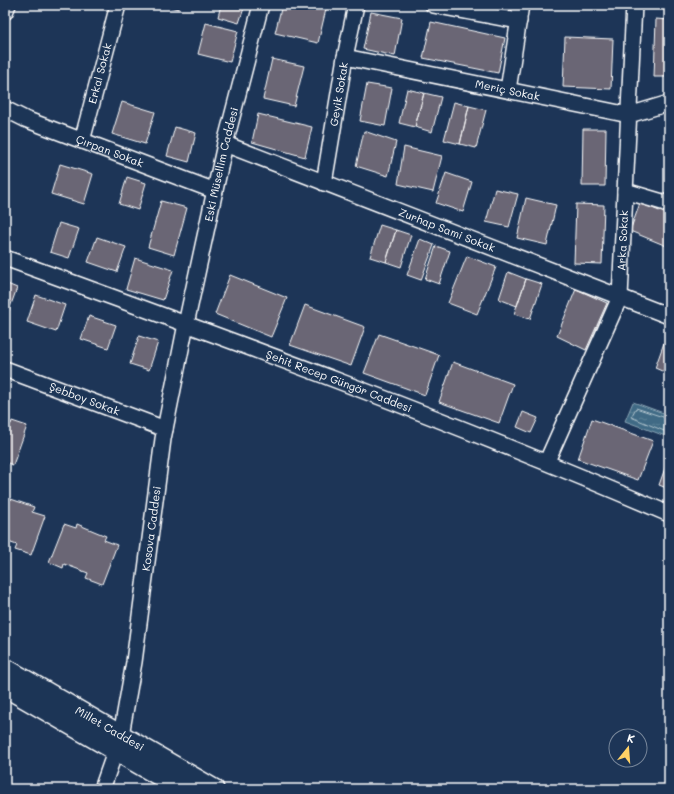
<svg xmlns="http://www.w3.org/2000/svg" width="674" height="794" font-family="Mali,sans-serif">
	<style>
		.water { fill: url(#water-ripples); stroke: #8ca6b6 }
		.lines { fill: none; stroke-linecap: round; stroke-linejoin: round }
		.shore { stroke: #b2c4ce; stroke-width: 1 }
		.building { fill: #6a6674; stroke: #fff }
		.minor-casing { stroke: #fff; stroke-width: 18 }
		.major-casing { stroke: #fff; stroke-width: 22 }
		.minor { stroke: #1d3557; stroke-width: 15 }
		.major { stroke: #1d3557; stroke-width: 19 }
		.labels { text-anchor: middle; stroke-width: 3; stroke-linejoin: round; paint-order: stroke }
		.street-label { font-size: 11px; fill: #fff; stroke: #1d3557 }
	</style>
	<defs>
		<pattern id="water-ripples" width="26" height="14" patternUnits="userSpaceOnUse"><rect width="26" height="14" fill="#3f6b85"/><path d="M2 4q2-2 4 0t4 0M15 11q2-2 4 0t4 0" fill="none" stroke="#5c8197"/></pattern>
	</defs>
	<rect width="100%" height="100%" fill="#1d3557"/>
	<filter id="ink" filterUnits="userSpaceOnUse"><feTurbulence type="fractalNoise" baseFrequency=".025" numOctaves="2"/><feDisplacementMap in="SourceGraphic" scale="8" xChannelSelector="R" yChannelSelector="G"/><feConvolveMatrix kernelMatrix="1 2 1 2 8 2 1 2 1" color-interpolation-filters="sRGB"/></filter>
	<g filter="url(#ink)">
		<path class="water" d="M633 402 669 415 668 437 625 421Z"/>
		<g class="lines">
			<path class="shore" d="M669 419 636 408 631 417 669 433"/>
		</g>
		<path class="building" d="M162 5H179L178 9Z
			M221 5H245L239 23 218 17Z
			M282 5H327L318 43 275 33Z
			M371 12 402 18 395 56 363 49Z
			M656 19 669 20V77H654Z
			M431 22 505 38 498 73 423 58Z
			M206 23 238 31 230 62 198 54Z
			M565 37 613 39 611 89 563 87Z
			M272 59 304 66 294 106 263 99Z
			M367 84 392 88 385 126 360 121Z
			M407 89 424 93 415 127 399 123Z
			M424 93 441 97 432 132 415 127Z
			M122 102 155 112 145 144 112 134Z
			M454 102 469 106 460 144 444 140Z
			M469 106 486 110 476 148 460 144Z
			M258 114 312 127 305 157 252 142Z
			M175 127 196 133 189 162 167 156Z
			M583 129H606L605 186H582Z
			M364 131 396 142 388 176 356 166Z
			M404 147 442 156 433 192 398 184Z
			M60 164 93 174 84 204 51 194Z
			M446 173 472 182 463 212 436 203Z
			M127 177 146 183 138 210 119 204Z
			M495 189 518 194 509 227 486 222Z
			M526 198 556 205 547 245 517 238Z
			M161 201 187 208 174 255 148 247Z
			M640 203 669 215V247L630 231Z
			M576 204 604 205 602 264 574 263Z
			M59 223 79 229 69 258 50 252Z
			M380 225 396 230 386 262 370 257Z
			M396 230 411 235 401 267 386 262Z
			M97 237 126 247 117 272 88 262Z
			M420 239 434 245 421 280 407 275Z
			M436 246 450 251 439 284 425 279Z
			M467 256 496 267 477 314 448 303Z
			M135 258 173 270 163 300 126 289Z
			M508 272 526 279 517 306 499 299Z
			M230 275 287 298 271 337 215 314Z
			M526 279 542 284 530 319 514 314Z
			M5 283 17 288 8 313 5 312Z
			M576 289 607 303 586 350 557 336Z
			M36 295 65 305 56 332 27 322Z
			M305 305 365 327 351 366 290 345Z
			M89 316 116 325 108 348 81 339Z
			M669 329V374L655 368Z
			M379 334 439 355 425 395 364 373Z
			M139 336 158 342 149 370 130 364Z
			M453 362 513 384 499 423 439 402Z
			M523 412 538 418 531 433 517 427Z
			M592 419 653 441 638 480 578 459Z
			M12 421 27 426 13 465 5 462V422L11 424Z
			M669 457V489L659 485Z
			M5 497 34 507 32 512 45 516 31 555 15 550 17 545 5 541Z
			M64 524 76 528 77 524 106 536 104 540 117 545 102 584 86 578 88 573 64 564 63 568 49 562Z"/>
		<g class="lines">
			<g class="minor-casing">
				<g id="minor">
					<path d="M433 5 519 21"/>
					<path d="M5 12 8 5"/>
					<path id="s1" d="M345 57 629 115 669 103"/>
					<path d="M508 90 521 5"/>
					<path id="s2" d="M5 109 25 119 215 191"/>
					<path id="s3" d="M82 141 118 5"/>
					<path id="s4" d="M225 144 669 316"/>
					<path id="s5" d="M324 183 345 57 356 5"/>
					<path d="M625 191 669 204"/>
					<path id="s6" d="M5 258C228 339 451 420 669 514"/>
					<path id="s7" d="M5 369 165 429"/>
					<path id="s8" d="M547 461 620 297 634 5"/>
					<path id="s9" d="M102 789 121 735 134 662 163 439 186 324 225 144 261 5"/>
				</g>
			</g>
			<g class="major-casing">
				<g id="major">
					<path id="s10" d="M5 668 214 789"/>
					<path d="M5 687 182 789"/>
				</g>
			</g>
			<use href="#minor" class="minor"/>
			<use href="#major" class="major"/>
		</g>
	</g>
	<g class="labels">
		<g class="street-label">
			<text dy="4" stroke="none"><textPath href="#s3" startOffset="70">Erkal Sokak</textPath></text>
			<text dy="4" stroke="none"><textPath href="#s1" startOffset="166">Meriç Sokak</textPath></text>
			<text dy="4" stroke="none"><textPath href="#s5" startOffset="90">Geyik Sokak</textPath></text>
			<text dy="4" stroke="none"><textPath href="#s2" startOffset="113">Çırpan Sokak</textPath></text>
			<text dy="4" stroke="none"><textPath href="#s9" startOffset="637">Eski Müsellim Caddesi</textPath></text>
			<text dy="4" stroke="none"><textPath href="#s4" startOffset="238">Zurhap Sami Sokak</textPath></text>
			<text dy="4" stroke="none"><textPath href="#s8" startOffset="236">Arka Sokak</textPath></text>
			<text dy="4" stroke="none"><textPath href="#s6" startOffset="356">Şehit Recep Güngör Caddesi</textPath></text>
			<text dy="4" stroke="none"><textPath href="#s7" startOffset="85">Şebboy Sokak</textPath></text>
			<text dy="4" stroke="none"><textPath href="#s9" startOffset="266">Kosova Caddesi</textPath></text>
			<text dy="4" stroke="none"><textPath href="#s10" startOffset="121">Millet Caddesi</textPath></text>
		</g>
	</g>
	<rect width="674" height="794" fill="none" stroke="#1d3557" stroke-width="20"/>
	<rect x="10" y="10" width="654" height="774" fill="none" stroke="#fff" stroke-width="1.5" filter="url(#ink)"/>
	<g transform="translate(628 748) rotate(17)"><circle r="19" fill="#1d3557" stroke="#77869a"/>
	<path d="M0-3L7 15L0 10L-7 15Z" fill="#ffd166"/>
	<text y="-6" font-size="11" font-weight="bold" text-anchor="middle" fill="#ffffff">K</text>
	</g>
</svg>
